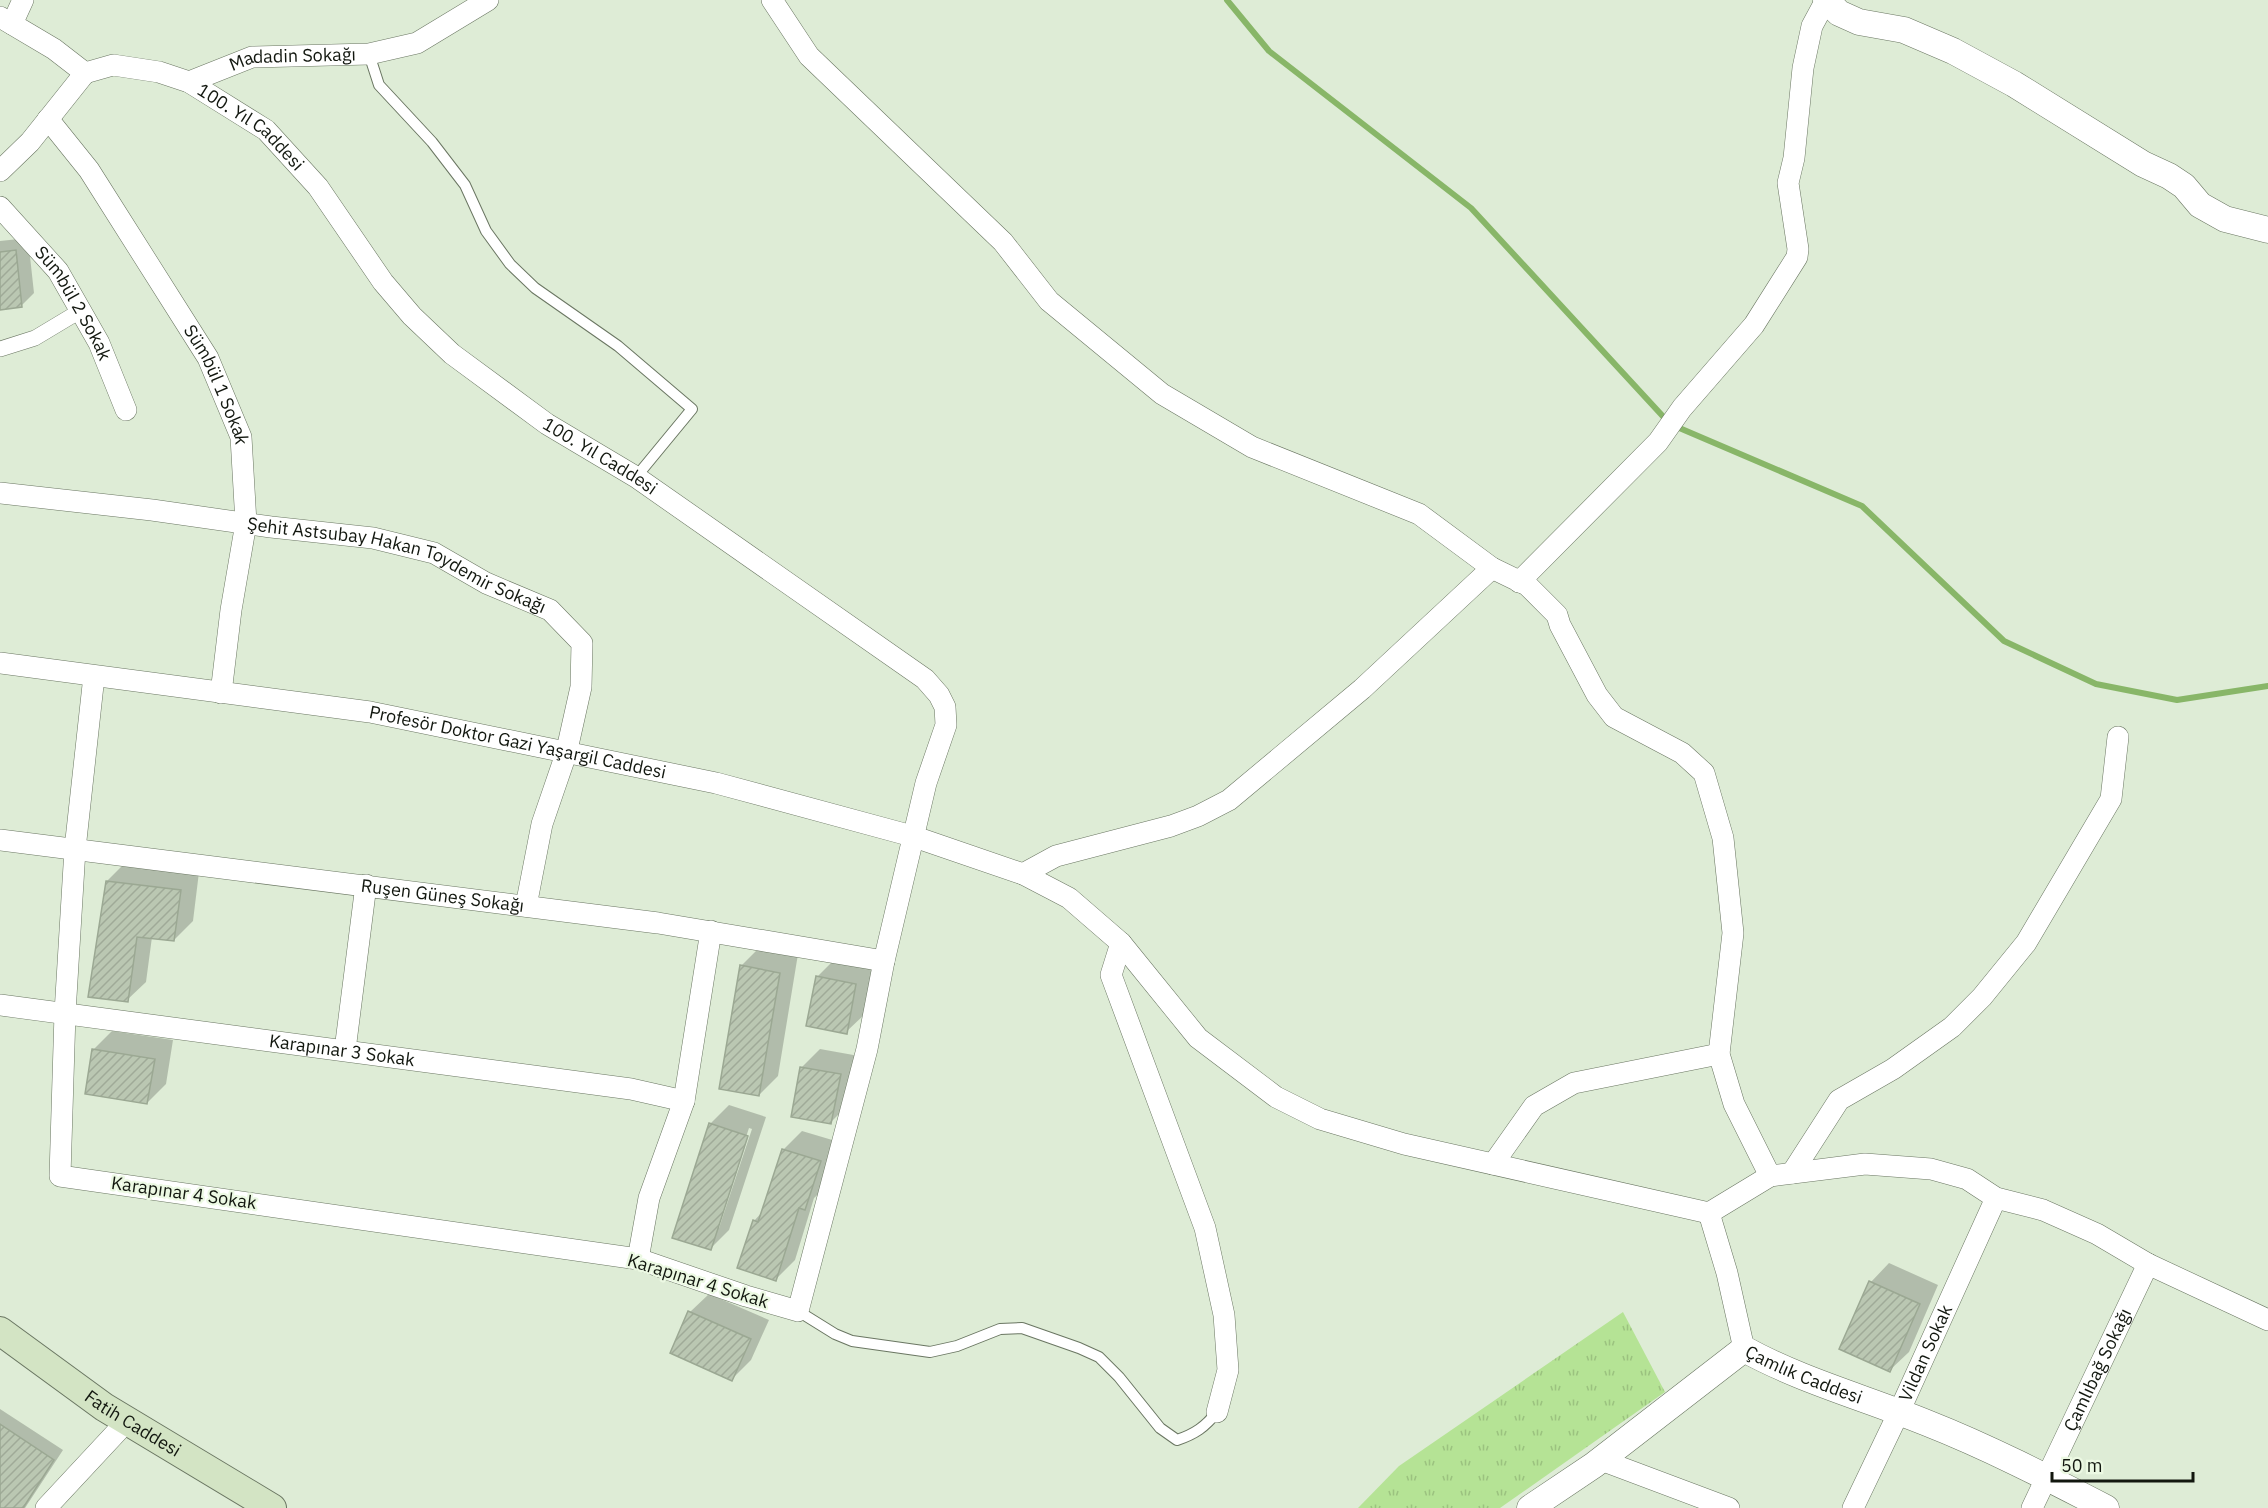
<svg xmlns="http://www.w3.org/2000/svg" width="2268" height="1508" font-family="'IBM Plex Sans',sans-serif">
	<style>
		.park { fill: url(#park-tufts) }
		.shadow { fill: #0003; fill-rule: evenodd }
		.lines { fill: none; stroke-linecap: round; stroke-linejoin: round }
		.stream { stroke: #88b668; stroke-width: 6 }
		.building { fill: url(#building-hatch); stroke: #9ba893; stroke-width: 1.5 }
		.service-casing { stroke: #6a7662; stroke-width: 12 }
		.pedestrian-casing { stroke: #6a7662; stroke-width: 16 }
		.minor-casing { stroke: #6a7662; stroke-width: 22 }
		.tertiary-casing { stroke: #6a7662; stroke-width: 27 }
		.secondary-casing { stroke: #6a7662; stroke-width: 30 }
		.service { stroke: #fff; stroke-width: 10 }
		.pedestrian { stroke: #fff; stroke-width: 15 }
		.minor { stroke: #fff; stroke-width: 21 }
		.tertiary { stroke: #fff; stroke-width: 26 }
		.secondary { stroke: #d3e4c4; stroke-width: 28 }
		.labels { text-anchor: middle; stroke-width: 4.5; stroke-linejoin: round; paint-order: stroke }
		.street-label { font-size: 18px; fill: #12170f; stroke: #ecf9e3 }
	</style>
	<defs>
		<pattern id="park-tufts" width="24" height="20" patternUnits="userSpaceOnUse" patternTransform="scale(1.5)"><rect width="24" height="20" fill="#b5e395"/><path d="M3 7l-1-3M5 7V3M7 7l1-3M15 17l-1-3M17 17v-4M19 17l1-3" fill="none" stroke="#9bc27f"/></pattern>
		<pattern id="building-hatch" width="6" height="6" patternUnits="userSpaceOnUse" patternTransform="scale(1.5)"><rect width="6" height="6" fill="#bac7b2"/><path d="M-1 1l2-2M0 6l6-6M5 7l2-2" fill="none" stroke="#9faa98"/></pattern>
	</defs>
	<rect width="100%" height="100%" fill="#deecd6"/>
	<path class="park" d="M1623 1312 1665 1392 1500 1508H1358L1399 1466Z"/>
	<path class="shadow" d="M28 238 34 293 21 306 0 308V241Z
		M126 862 199 872 193 921 174 940 152 937 146 982 127 1000 107 881Z
		M760 947 798 954 778 1076 759 1095 741 966Z
		M836 958 874 965 865 1014 846 1032 817 977Z
		M112 1031 173 1040 166 1084 147 1103 93 1050Z
		M820 1049 859 1056 849 1104 830 1123 801 1068Z
		M729 1105 766 1117 729 1230 710 1249V1124ZM749 1128 752 1129 719 1228H716Z
		M802 1131 839 1142 824 1189 814 1198 795 1260 776 1279 754 1221 763 1211 783 1150Z
		M1889 1263 1938 1285 1909 1352 1890 1370 1871 1282Z
		M709 1294 769 1320 751 1360 732 1379 690 1312Z
		M0 1409 63 1450 25 1508H0Z"/>
	<g class="lines">
		<path class="stream" d="M1227 0 1269 51 1471 208 1670 424 1862 506 2004 641 2096 684 2177 700 2268 686"/>
	</g>
	<path class="building" d="M16 250 22 307 0 310V252Z
		M106 881 181 890 174 941 137 937 128 1002 88 997Z
		M740 965 780 973 759 1096 719 1089Z
		M816 976 856 984 847 1034 806 1026Z
		M92 1049 155 1059 147 1104 85 1094Z
		M800 1067 841 1074 831 1124 791 1117Z
		M709 1123 748 1136 711 1250 672 1238Z
		M782 1149 821 1161 805 1210 799 1208 776 1281 737 1268 753 1220 758 1222Z
		M1869 1281 1920 1304 1890 1372 1839 1349Z
		M688 1311 751 1339 732 1381 670 1353Z
		M0 1424 54 1460 23 1508H0Z"/>
	<g class="lines">
		<g class="service-casing">
			<path id="service" d="M369 54 379 85 432 142 465 185 486 231 510 264 535 288 618 346 692 409 636 477
				M798 1311 835 1334 852 1341 930 1352 957 1346 1000 1329 1022 1328 1079 1348 1099 1357 1119 1377 1160 1428 1177 1440C1195 1434 1205 1427 1217 1412"/>
		</g>
		<g class="pedestrian-casing">
			<path id="pedestrian" d="M0 349 35 338 80 311"/>
		</g>
		<g class="minor-casing">
			<g id="minor">
				<path d="M772 0 809 56 1003 242 1049 301 1162 394 1252 447 1419 514 1492 568 1527 585 1557 615 1560 625 1597 695 1614 717 1682 753 1704 773 1723 838 1733 933 1719 1054 1734 1104 1770 1176"/>
				<path d="M0 17 54 49 85 73"/>
				<path d="M12 24 23 0"/>
				<path id="s1" d="M85 73 113 65 159 72 189 82 266 130 318 187 383 282 412 316 452 354 547 424 636 477 925 679 939 695 945 707 946 725 926 783 884 961 867 1049 798 1311 746 1296 638 1259 60 1176 65 1013 75 849 94 676"/>
				<path id="s2" d="M189 82 252 57 369 54 417 43 488 0"/>
				<path id="s3" d="M48 119 89 170 208 358 241 437 246 523 231 610 221 693"/>
				<path d="M0 171 30 142 85 73"/>
				<path id="s4" d="M0 207 58 271 99 343 126 410"/>
				<path id="s5" d="M0 493 152 510 271 527 373 538 434 553 486 583 550 610 582 643 581 687 566 754 542 824 526 906"/>
				<path d="M1519 582 1658 442 1682 408 1754 325 1797 257 1798 249 1788 183 1794 158 1803 68 1812 26 1826 0"/>
				<path id="s6" d="M0 663 370 712 716 783 912 836 1023 874 1069 898 1121 943 1198 1038 1276 1097 1320 1119 1404 1144 1709 1213 1770 1176 1865 1164 1931 1169 1967 1179 1996 1198 2043 1210 2097 1234 2148 1264 2268 1320"/>
				<path id="s7" d="M0 840 658 923 884 961"/>
				<path d="M1023 874 1056 856 1171 826 1198 816 1229 800 1362 689 1492 568"/>
				<path d="M1121 943 1111 975 1205 1228 1224 1315 1228 1370 1217 1412"/>
				<path id="s8" d="M0 1005 631 1089 684 1101"/>
				<path d="M345 1050 366 885"/>
				<path d="M1493 1164 1534 1106 1574 1083 1719 1054"/>
				<path d="M1792 1173 1839 1100 1893 1069 1952 1027 1982 997 2026 943 2111 799 2118 737"/>
				<path d="M1709 1213 1727 1273 1744 1349"/>
				<path d="M638 1259 649 1198 684 1101 711 931"/>
				<path d="M1601 1460 1729 1508"/>
				<path d="M46 1508 127 1421"/>
				<path id="s9" d="M1853 1508 1899 1412 1996 1198"/>
				<path id="s10" d="M2032 1508 2148 1264"/>
			</g>
		</g>
		<g class="tertiary-casing">
			<g id="tertiary">
				<path d="M1826 0 1839 13 1859 22 1904 30 1953 51 2014 84 2143 164 2169 176 2184 186 2200 205 2225 219 2268 230"/>
				<path id="s11" d="M1530 1508 1594 1465 1744 1349C1802 1381 1866 1398 1927 1423 1988 1447 2048 1478 2106 1508"/>
			</g>
		</g>
		<g class="secondary-casing">
			<g id="secondary">
				<path id="s12" d="M0 1331 104 1407 272 1508"/>
			</g>
		</g>
		<use href="#service" class="service"/>
		<use href="#pedestrian" class="pedestrian"/>
		<use href="#minor" class="minor"/>
		<use href="#tertiary" class="tertiary"/>
		<use href="#secondary" class="secondary"/>
	</g>
	<g class="labels">
		<g class="street-label">
			<text dy="6" stroke="none"><textPath href="#s2" startOffset="108">Madadin Sokağı</textPath></text>
			<text dy="6" stroke="none"><textPath href="#s1" startOffset="184">100. Yıl Caddesi</textPath></text>
			<text dy="6" stroke="none"><textPath href="#s4" startOffset="122">Sümbül 2 Sokak</textPath></text>
			<text dy="6" stroke="none"><textPath href="#s3" startOffset="316">Sümbül 1 Sokak</textPath></text>
			<text dy="6" stroke="none"><textPath href="#s1" startOffset="670">100. Yıl Caddesi</textPath></text>
			<text dy="6" stroke="none"><textPath href="#s5" startOffset="406">Şehit Astsubay Hakan Toydemir Sokağı</textPath></text>
			<text dy="6" stroke="none"><textPath href="#s6" startOffset="524">Profesör Doktor Gazi Yaşargil Caddesi</textPath></text>
			<text dy="6" stroke="none"><textPath href="#s7" startOffset="446">Ruşen Güneş Sokağı</textPath></text>
			<text dy="6" stroke="none"><textPath href="#s8" startOffset="345">Karapınar 3 Sokak</textPath></text>
			<text transform="translate(184 1193) rotate(8)" y="6">Karapınar 4 Sokak</text>
			<text transform="translate(698 1281) rotate(17)" y="6">Karapınar 4 Sokak</text>
			<text dy="6" stroke="none"><textPath href="#s9" startOffset="171">Vildan Sokak</textPath></text>
			<text dy="6" stroke="none"><textPath href="#s10" startOffset="153">Çamlıbağ Sokağı</textPath></text>
			<text dy="6" stroke="none"><textPath href="#s11" startOffset="332">Çamlık Caddesi</textPath></text>
			<text dy="6" stroke="none"><textPath href="#s12" startOffset="162">Fatih Caddesi</textPath></text>
		</g>
	</g>
	<path d="M2052 1472v9h141v-9" fill="none" stroke="#12170f" stroke-width="3"/>
	<text x="2061" y="1472" font-size="18" fill="#12170f" stroke="#ecf9e3" stroke-width="4.5" paint-order="stroke">50 m</text>
</svg>
